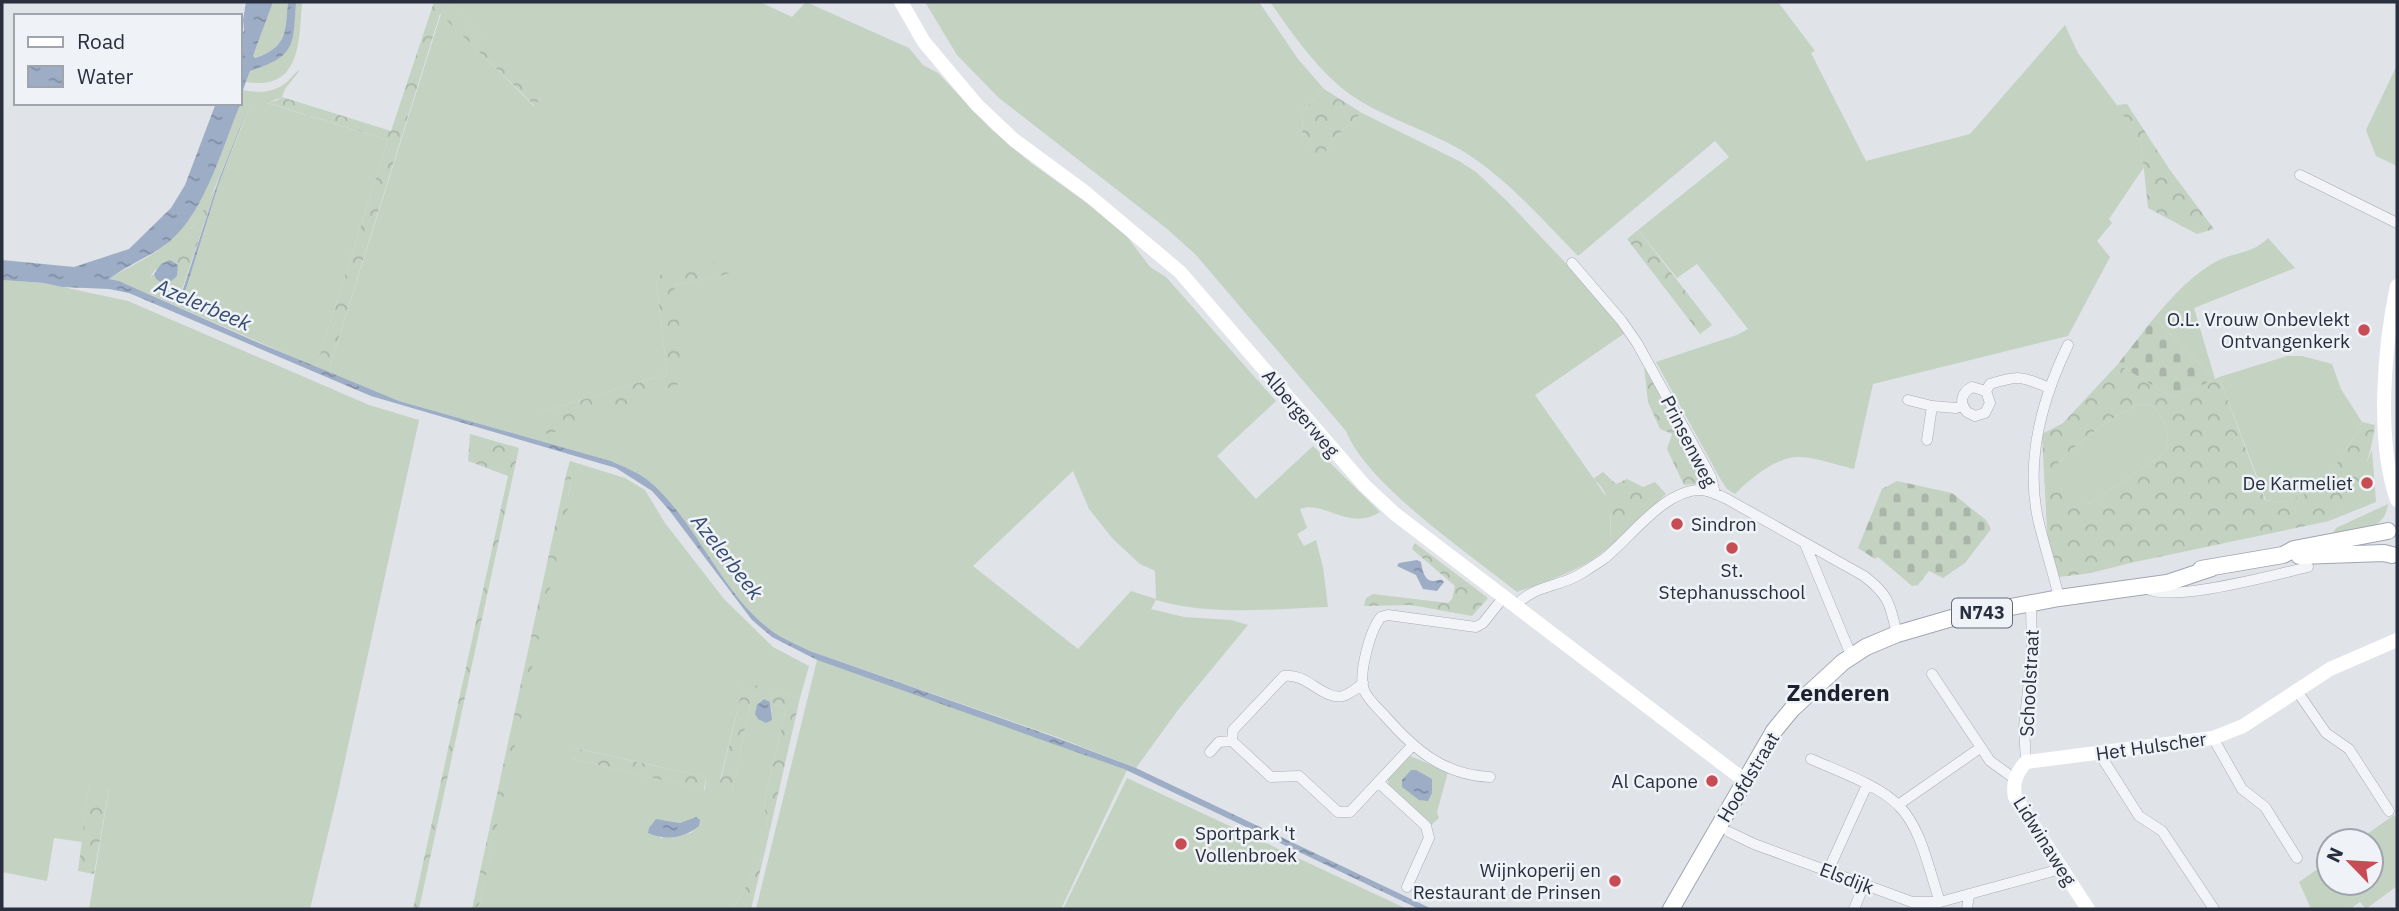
<svg xmlns="http://www.w3.org/2000/svg" width="2399" height="911" font-family="'IBM Plex Sans',sans-serif">
	<style>
		.grass { fill: #c4d2c2; fill-rule: evenodd }
		.forest { fill: url(#forest-crowns); fill-rule: evenodd }
		.cemetery { fill: url(#cemetery-stones) }
		.water { fill: url(#water-ripples) }
		.lines { fill: none; stroke-linecap: round; stroke-linejoin: round }
		.street-casing { stroke: #a9adb5; stroke-width: 11 }
		.primary-casing { stroke: #a0a6b3; stroke-width: 18 }
		.street { stroke: #f3f4f7; stroke-width: 10 }
		.secondary { stroke: #fff; stroke-width: 14 }
		.primary { stroke: #fff; stroke-width: 16 }
		.poi-dot { fill: #c74c53; stroke: #eff2f6; stroke-width: 2.5 }
		.labels { text-anchor: middle; stroke-width: 5; stroke-linejoin: round; paint-order: stroke }
		.shield { fill: #eff2f6; stroke: #656a76; stroke-width: 2 }
		.shield-label { font-size: 18px; font-weight: bold; fill: #2a2f3f }
		.poi-label { font-size: 19px; fill: #2a2f3f; stroke: #eff2f6; text-anchor: end }
		.street-label { font-size: 19px; fill: #2a2f3f; stroke: #eff2f6 }
		.water-label { font-size: 21px; font-style: italic; fill: #364b70; stroke: #eff2f6 }
		.quarter-label { font-size: 23px; font-weight: bold; fill: #1c2130; stroke: #eff2f6 }
	</style>
	<defs>
		<pattern id="forest-crowns" width="20" height="18" patternUnits="userSpaceOnUse" patternTransform="scale(1.75)"><rect width="20" height="18" fill="#c4d2c2"/><path d="M2 6a3 3 0 1 1 6 0M12 15a3 3 0 1 1 6 0" fill="none" stroke="#a9b5a8"/></pattern>
		<pattern id="cemetery-stones" width="16" height="16" patternUnits="userSpaceOnUse" patternTransform="scale(1.75)"><rect width="16" height="16" fill="#c4d2c2"/><path d="M2 7V4a2 2 0 0 1 4 0v3zM10 15v-3a2 2 0 0 1 4 0v3z" fill="#a9b5a8"/></pattern>
		<pattern id="water-ripples" width="26" height="14" patternUnits="userSpaceOnUse" patternTransform="scale(1.75)"><rect width="26" height="14" fill="#9dadc6"/><path d="M2 4q2-2 4 0t4 0M15 11q2-2 4 0t4 0" fill="none" stroke="#808da2"/></pattern>
	</defs>
	<rect width="100%" height="100%" fill="#e0e3e8"/>
	<path class="grass" d="M273 2H288C285 32 288 48 254 58L253 56Z
		M296 2H302C299 42 301 91 246 82L250 71C293 57 293 43 296 2Z
		M449 2H760L792 17 806 2 909 48 923 65 938 73 992 130 1031 163 1119 226 1150 267 1166 277 1276 401 1217 456 1256 499 1313 446 1380 512C1348 532 1326 500 1300 509L1307 528 1297 534 1304 546 1316 540 1323 567 1328 607C1272 609 1210 616 1156 600L1151 609 1184 617 1231 620 1248 625 1178 710 1136 768 1057 737 810 651C798 645 783 639 772 631 721 594 697 521 649 481 638 472 624 467 611 461L399 401 328 372 441 14 534 106 541 98ZM728 274 674 285 679 384 541 412 667 374 656 279ZM1073 471 1089 509 1113 539 1140 564 1155 571 1156 599 1131 591 1078 649 973 566Z
		M925 2H1259L1298 59 1324 89 1303 111 1302 143 1318 162 1335 137 1362 113 1459 161 1476 172 1508 202 1575 273 1625 333 1535 395 1610 502V546C1583 570 1551 580 1517 592 1470 554 1368 486 1346 431L1196 255 1166 228 999 98 957 55Z
		M1270 2H1778L1815 51 1811 53 1866 161 1970 134 2065 25 2078 53 2128 120 2141 143 2144 167 2109 219 2112 223 2097 241 2110 257 2068 336 1873 384 1854 469C1836 465 1816 457 1798 457 1776 457 1750 479 1735 494L1727 489 1721 480 1656 362 1737 335 1748 329 1697 264 1677 278 1638 230 1729 157 1715 141 1578 256C1544 221 1510 182 1469 155 1428 128 1374 117 1337 84 1311 61 1290 30 1270 2Z
		M2397 65V166L2376 156 2366 130Z
		M300 70 285 89 282 97 267 103 388 140 316 367 119 281 107 279C129 267 154 256 172 239 210 202 222 144 243 98V90C257 93 270 93 283 85 290 81 293 73 300 70ZM251 103 219 183 181 305 178 304 183 287 163 292 154 286 159 281 154 274 150 277 152 264 177 247 205 210Z
		M2268 238 2295 268 2194 308 2215 379 2154 318C2173 296 2192 274 2219 260 2234 253 2256 252 2268 238Z
		M2 280 44 283 128 301 369 405 419 420 338 792 310 909H89L109 789 89 785 82 842 54 838 47 881 2 872Z
		M2287 356H2302L2332 364 2341 389 2362 422C2342 458 2315 511 2266 500L2219 377Z
		M2140 404 2151 405C2166 419 2171 433 2165 453L2089 504C2082 501 2073 497 2069 491 2063 482 2064 471 2058 463 2080 440 2111 417 2140 404Z
		M2372 450 2376 502 2329 521C2350 502 2361 475 2372 450Z
		M570 461 625 478 645 490 665 523 724 599 773 647 809 666 800 698 744 683 720 780 717 779 732 793 752 694 764 699 757 705 772 713 770 702 786 709 764 803 769 834 764 855 733 909H473L479 906 568 498 572 474 567 471ZM575 748 706 777 705 790 572 759ZM696 817 697 827 691 833 660 838 664 820 680 823Z
		M2388 504C2385 532 2354 532 2332 535L2336 528Z
		M817 660 1128 768 1061 909H756Z
		M1410 756 1448 772 1437 812 1439 818 1430 826 1389 786 1387 778Z
		M1127 778 1407 909H1063Z
		M2394 815 2397 821V886L2366 909 2360 902 2350 909H2311L2299 882 2329 861V883H2371V841H2357Z"/>
	<path class="forest" d="M434 2H449L541 97 535 106 440 14 328 372 316 367 388 140 265 102 276 101 282 97 391 131Z
		M1324 89 1362 113 1335 137 1318 163 1302 143 1303 111Z
		M2127 104 2170 170 2214 229 2197 234 2148 208 2141 143 2117 105Z
		M218 182 183 287 163 292 154 285 159 281 162 283 156 269 149 278 152 264C187 240 200 220 218 182Z
		M1638 230 1712 325 1700 334 1627 239Z
		M716 262 729 274 674 285 681 339 679 384 547 435 541 412 667 374 656 279 665 271Z
		M2118 364 2173 398 2219 377 2265 500C2314 511 2343 457 2362 422L2375 425C2371 460 2356 497 2329 521L2130 563 2091 573 2059 577 2048 549 2042 434 2063 423ZM2140 404 2151 405C2166 419 2171 433 2165 453L2089 504C2058 488 2073 483 2058 463 2080 440 2111 417 2140 404Z
		M1644 366 1707 483 1684 485 1667 449 1672 434 1660 429 1648 402Z
		M470 434 519 448 419 909H413L508 476 468 461Z
		M567 471 572 474 568 497 570 499 479 906 472 909Z
		M1603 472 1616 484 1627 479 1643 487 1655 482 1666 494 1610 546C1610 522 1615 495 1593 479Z
		M1415 543 1488 598 1472 616 1411 605 1364 606 1366 598 1373 594 1448 603 1452 599 1455 586 1412 549Z
		M744 682 800 698 769 834 764 803 786 709 752 694 732 794 716 790V779H721Z
		M574 748 706 777 704 790 572 759Z
		M89 784 109 788 94 874 78 871Z
		M764 855 751 909H733Z"/>
	<path class="cemetery" d="M2154 318 2215 379 2173 398 2118 364Z
		M1897 481 1952 493 1986 520 1991 529 1965 563 1943 578 1929 571 1918 585 1912 586 1878 557 1875 559 1858 548 1882 489Z"/>
	<path class="water" d="M246 2H273L253 56 255 58C288 47 285 32 288 2H296C293 46 296 56 250 71L243 90V98C223 143 207 210 169 242 150 257 127 265 109 279L119 281 259 343 399 401 611 461C624 467 638 472 649 481 697 521 721 594 772 631 783 639 798 645 810 651L1057 738 1136 768 1432 909H1419L1124 769 817 660 772 637 752 620 669 510 652 491 616 468 371 396 129 293 109 289 62 287 44 283 2 280V260L74 267 129 249 171 208 185 185 216 103H240V43L244 30 243 20Z
		M250 103 219 183 181 305H178L219 179Z
		M170 260 178 265 177 276 168 284C161 283 156 281 154 274L161 264Z
		M1417 560 1421 562C1422 568 1424 581 1433 581 1436 581 1439 579 1442 580L1444 582 1437 591 1423 589 1416 575 1397 566 1399 563Z
		M764 699 770 702 772 720 766 723 758 719 755 714 757 705Z
		M1411 770H1416L1432 779V793L1428 801 1419 800 1402 787V780Z
		M696 817 700 820 699 826C684 838 666 841 648 833L649 828 656 819 680 823Z"/>
	<g class="lines">
		<g class="street-casing">
			<path id="street" d="M2300 175 2397 223
				M1572 263 1621 320 1637 343 1711 477 1715 494
				M1986 391 1990 403 1985 413 1975 416 1967 412C1959 403 1961 393 1972 387L1986 391 1990 384C2019 375 2021 376 2049 388
				M1908 400 1932 406
				M1927 440 1932 406 1956 408 1963 406
				M1805 544 1851 655
				M2146 588C2167 604 2278 574 2308 567
				M2059 598C2053 571 2044 545 2038 519 2025 459 2042 399 2068 345
				M1515 606C1535 584 1559 588 1582 573 1590 568 1598 563 1605 558 1631 537 1665 489 1701 490 1711 491 1719 495 1727 499L1864 576C1889 595 1890 604 1897 634
				M1932 674 1990 761 2015 779
				M1363 683C1357 688 1350 694 1343 696 1324 701 1306 672 1284 676L1233 730 1232 741 1271 777 1299 776 1338 812H1350L1412 746
				M2297 691 2326 733 2349 749 2389 811
				M2213 738 2242 789 2265 807 2297 858
				M1210 752 1219 742 1232 741
				M2099 753 2139 816 2162 831 2214 909
				M1811 759C1837 771 1879 785 1899 806 1922 829 1929 871 1940 902
				M2026 762 2024 727 2032 654 2031 603
				M1490 777C1443 775 1414 749 1385 716 1378 708 1368 700 1364 690 1358 675 1370 630 1381 617L1388 615 1476 627 1483 623 1503 598
				M1378 782 1426 826 1429 838 1407 887
				M1898 805 1980 748
				M1729 832 1754 844 1912 902H1940L2061 869
				M1828 871 1867 785
				M1854 909 1864 885
				M1967 909 1969 894"/>
		</g>
		<g class="primary-casing">
			<path id="primary" d="M2299 556 2384 553 2392 555
				M2201 569 2283 555 2294 549 2388 531
				M1671 909 1774 731 1792 709 1843 662 1866 647 1897 634 1952 618 2059 598 2167 583 2212 568"/>
		</g>
		<use href="#street" class="street"/>
		<path class="secondary" d="M901 2 924 42 977 105 1014 140 1086 193 1180 272 1364 485 1395 514 1736 774 1746 779
			M2397 286C2384 347 2376 441 2397 500
			M2088 909 2015 797C2012 782 2017 772 2026 762L2213 738 2243 726 2330 669 2397 640"/>
		<use href="#primary" class="primary"/>
	</g>
	<g class="poi-dot">
		<circle cx="2364" cy="330" r="7"/>
		<circle cx="2367" cy="483" r="7"/>
		<circle cx="1677" cy="524" r="7"/>
		<circle cx="1732" cy="548" r="7"/>
		<circle cx="1712" cy="781" r="7"/>
		<circle cx="1181" cy="844" r="7"/>
		<circle cx="1615" cy="881" r="7"/>
	</g>
	<g class="labels">
		<rect class="shield" x="1952" y="598.5" width="60" height="29" rx="5"/>
		<g class="shield-label">
			<text x="1982" y="619">N743</text>
		</g>
		<g class="poi-label">
			<text x="2350" y="326">O.L. Vrouw Onbevlekt<tspan x="2350" dy="22">Ontvangenkerk</tspan></text>
			<text x="2353" y="490">De Karmeliet</text>
			<text x="1691" y="531" text-anchor="start">Sindron</text>
			<text x="1732" y="577" text-anchor="middle">St.<tspan x="1732" dy="22">Stephanusschool</tspan></text>
			<text x="1698" y="788">Al Capone</text>
			<text x="1195" y="840" text-anchor="start">Sportpark 't<tspan x="1195" dy="22">Vollenbroek</tspan></text>
			<text x="1601" y="877">Wijnkoperij en<tspan x="1601" dy="22">Restaurant de Prinsen</tspan></text>
		</g>
		<g class="street-label">
			<text transform="translate(1301 413) rotate(50)" y="7">Albergerweg</text>
			<text transform="translate(1689 441) rotate(63)" y="7">Prinsenweg</text>
			<text transform="translate(2029 683) rotate(-87)" y="7">Schoolstraat</text>
			<text transform="translate(2151 746) rotate(-8)" y="7">Het Hulscher</text>
			<text transform="translate(1748 777) rotate(-59)" y="7">Hoofdstraat</text>
			<text transform="translate(2045 841) rotate(58)" y="7">Lidwinaweg</text>
			<text transform="translate(1847 878) rotate(21)" y="7">Elsdijk</text>
		</g>
		<g class="water-label">
			<text transform="translate(203 305) rotate(23)" y="7">Azelerbeek</text>
			<text transform="translate(727 557) rotate(52)" y="7">Azelerbeek</text>
		</g>
		<g class="quarter-label">
			<text x="1838" y="701">Zenderen</text>
		</g>
	</g>
	<rect width="2399" height="911" fill="none" stroke="#2a2f3f" stroke-width="7"/>
	<rect x="14" y="14" width="228" height="91" fill="#eff2f6" stroke="#a0a4ad" stroke-width="2"/>
	<rect x="28" y="37" width="35" height="10" fill="#ffffff" stroke="#a0a4ad" stroke-width="2"/>
	<text x="77" y="49" font-size="21" fill="#2a2f3f">Road</text>
	<rect x="28" y="66" width="35" height="21" fill="url(#water-ripples)" stroke="#a0a4ad" stroke-width="2"/>
	<text x="77" y="84" font-size="21" fill="#2a2f3f">Water</text>
	<g transform="translate(2350 862) rotate(295)"><circle r="33" fill="#eff2f6" stroke="#a0a4ad" stroke-width="2"/>
	<path d="M0-5L12 26L0 18L-12 26Z" fill="#c74c53"/>
	<text y="-10" font-size="19" font-weight="bold" text-anchor="middle" fill="#2a2f3f">N</text>
	</g>
</svg>
